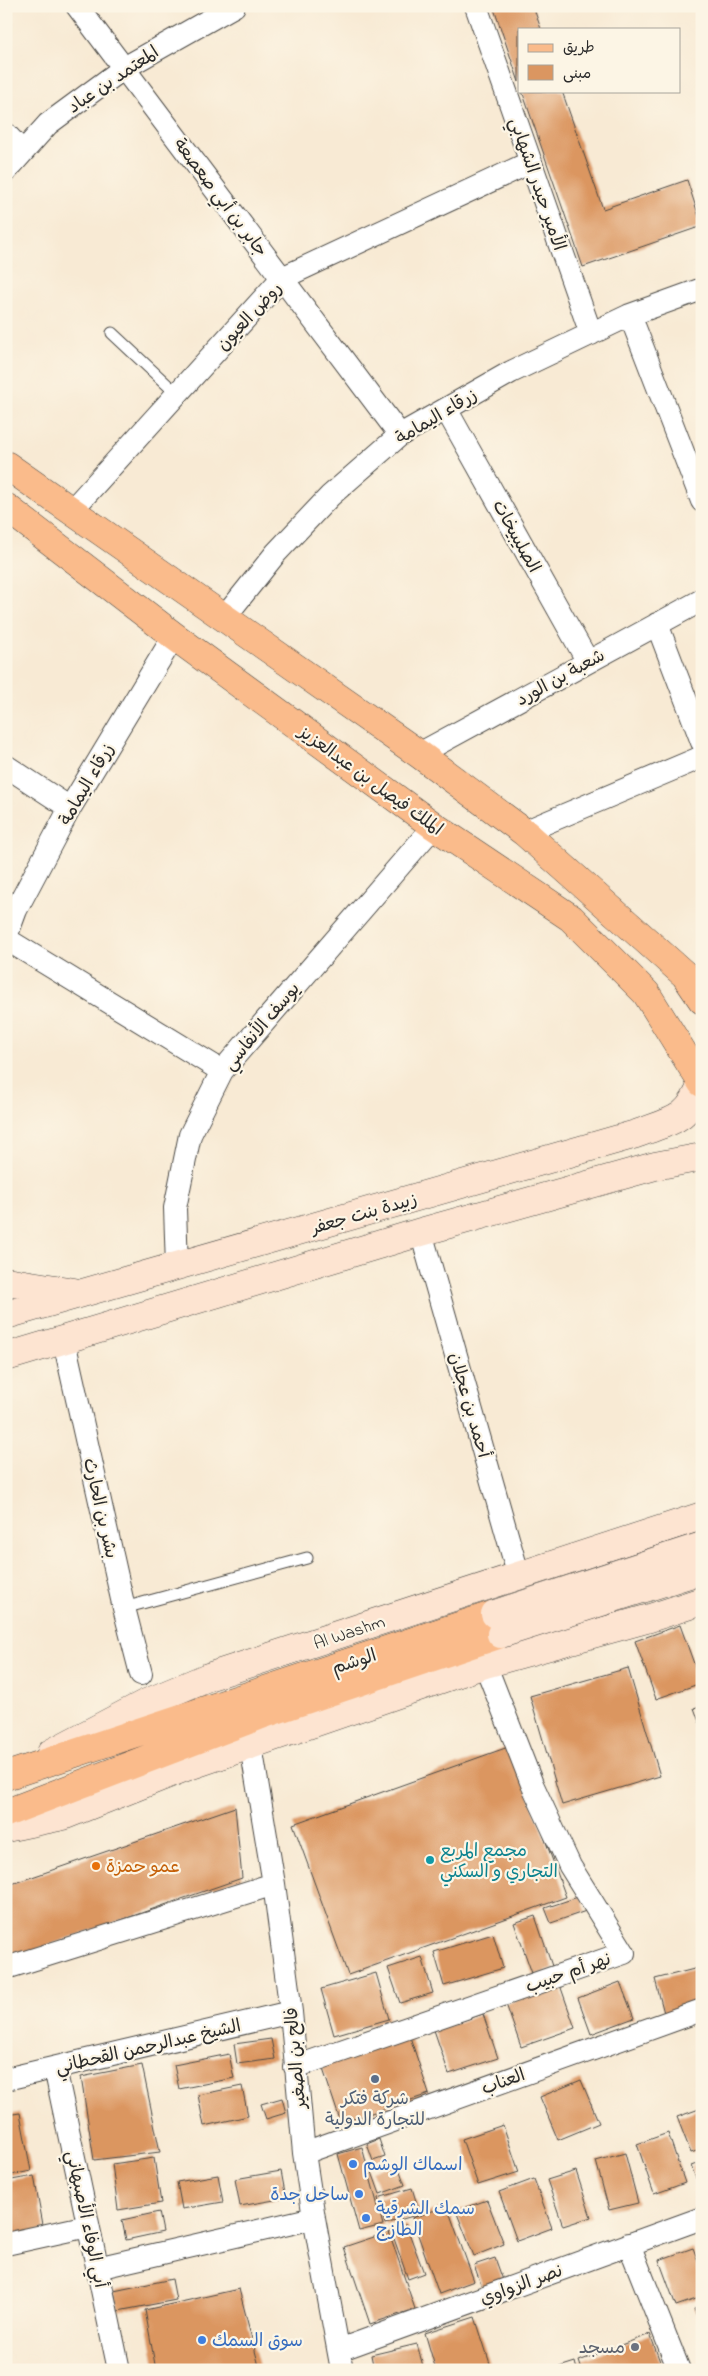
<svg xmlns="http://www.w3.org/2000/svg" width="708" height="2376" font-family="'Indie Flower','Playpen Sans Arabic',sans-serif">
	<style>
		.building { fill: #db9661 }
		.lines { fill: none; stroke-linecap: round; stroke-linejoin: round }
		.lane-casing { stroke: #4a4844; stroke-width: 13 }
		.street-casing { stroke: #4a4844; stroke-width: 24 }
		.secondary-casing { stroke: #4a4844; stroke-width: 29 }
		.primary-casing { stroke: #4a4844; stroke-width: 29 }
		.lane { stroke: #fff; stroke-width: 11 }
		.street { stroke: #fff; stroke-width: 22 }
		.secondary { stroke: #fde4d1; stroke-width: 28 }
		.primary { stroke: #fabb8b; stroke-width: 28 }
		.secondary-bridge-casing { stroke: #4a4844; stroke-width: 29; stroke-linecap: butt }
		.secondary-bridge { stroke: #fde4d1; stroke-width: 28 }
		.culture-dot { fill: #0f9aa8; stroke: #fcf5e5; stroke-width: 2 }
		.food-dot { fill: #e8710a; stroke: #fcf5e5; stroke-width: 2 }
		.service-dot { fill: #5c6f8a; stroke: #fcf5e5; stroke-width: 2 }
		.shop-dot { fill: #3f7fe0; stroke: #fcf5e5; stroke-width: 2 }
		.worship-dot { fill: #6b7280; stroke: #fcf5e5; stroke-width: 2 }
		.labels { text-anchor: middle; stroke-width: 4.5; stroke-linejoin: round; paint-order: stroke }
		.street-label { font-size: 18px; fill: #2b2b2b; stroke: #fcf5e5 }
		.culture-label { font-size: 18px; fill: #0d838f; stroke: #fcf5e5; text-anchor: start }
		.food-label { font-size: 18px; fill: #c56008; stroke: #fcf5e5; text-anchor: start }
		.service-label { font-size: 18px; fill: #4e5e75; stroke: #fcf5e5 }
		.shop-label { font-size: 18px; fill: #366cbe; stroke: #fcf5e5; text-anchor: start }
		.worship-label { font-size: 18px; fill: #5b616d; stroke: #fcf5e5; text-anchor: end }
	</style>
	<rect width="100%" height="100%" fill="#fcf5e5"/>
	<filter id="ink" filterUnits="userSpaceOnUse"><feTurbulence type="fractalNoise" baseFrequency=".02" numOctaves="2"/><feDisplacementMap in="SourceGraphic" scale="10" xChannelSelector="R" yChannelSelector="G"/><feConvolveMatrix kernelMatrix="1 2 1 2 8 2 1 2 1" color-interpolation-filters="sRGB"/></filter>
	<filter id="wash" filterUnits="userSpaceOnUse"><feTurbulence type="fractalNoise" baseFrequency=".0096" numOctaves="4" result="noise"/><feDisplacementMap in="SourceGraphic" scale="20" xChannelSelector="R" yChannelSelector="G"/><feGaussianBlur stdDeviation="1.12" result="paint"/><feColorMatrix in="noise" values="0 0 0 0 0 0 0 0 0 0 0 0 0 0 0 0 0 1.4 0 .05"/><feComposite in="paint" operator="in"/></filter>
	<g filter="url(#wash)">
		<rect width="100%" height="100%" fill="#f8ead4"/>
		<g id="blocks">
			<path class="building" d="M493 6H533L541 29H519V82Z
				M522 91H562L603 209 687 180 702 226 583 267Z
				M680 1625 701 1683 656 1699 635 1641Z
				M628 1668 660 1776 562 1805 530 1696Z
				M702 1705V1730L694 1708Z
				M511 1746 566 1897 348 1975 293 1824Z
				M235 1807 242 1878 6 1960V1886Z
				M581 1896 586 1911 551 1923 545 1908Z
				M535 1916 553 1969 533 1976 514 1923Z
				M493 1934 503 1968 444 1986 434 1952Z
				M422 1957 433 1993 400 2003 388 1968Z
				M702 1967V2004L664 2013 655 1979Z
				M376 1973 389 2019 334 2035 321 1989Z
				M620 1982 634 2018 591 2034 578 1998Z
				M560 1985 575 2028 521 2047 506 2004Z
				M483 2014 498 2058 449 2074 434 2030Z
				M409 2034 429 2094 341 2123 321 2063Z
				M271 2039 275 2059 237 2064 234 2044Z
				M229 2054 234 2078 179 2089 174 2065Z
				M142 2065 160 2152 94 2160 81 2077Z
				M581 2080 599 2123 558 2140 540 2097Z
				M242 2086 248 2116 204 2126 198 2095Z
				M282 2098 286 2113 266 2119 261 2104Z
				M702 2108V2149L691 2153 677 2117Z
				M20 2113 31 2171 6 2176V2115Z
				M503 2125 519 2172 478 2185 462 2139Z
				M668 2133 685 2183 654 2194 637 2144Z
				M379 2139 385 2157 373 2161 367 2144Z
				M362 2147 383 2225 359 2231 338 2154Z
				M625 2153 638 2203 609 2210 596 2161Z
				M154 2158 161 2203 118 2210 112 2164Z
				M702 2162V2193L691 2166Z
				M397 2163 405 2185 380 2194 372 2172Z
				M281 2171 286 2198 240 2206 235 2179Z
				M576 2171 591 2217 563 2226 547 2180Z
				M218 2175 223 2202 182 2209 177 2182Z
				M34 2176 44 2230 6 2237V2181Z
				M534 2179 552 2228 517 2241 499 2192Z
				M412 2188 420 2214 385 2224 378 2198Z
				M487 2200 504 2244 474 2256 456 2211Z
				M447 2206 474 2281 439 2294 412 2218Z
				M159 2212 163 2232 126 2240 122 2220Z
				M406 2225 424 2273 408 2279 391 2230Z
				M389 2232 415 2309 370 2324 344 2247Z
				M693 2248 702 2271V2297L676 2306 659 2260Z
				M495 2258 503 2280 482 2287 474 2265Z
				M172 2279 176 2300 118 2311 114 2291Z
				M239 2289 260 2370H156L145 2310Z
				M702 2306V2328L694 2309Z
				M475 2317 492 2370H436L425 2333Z
				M650 2334 663 2370H582L579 2361Z
				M417 2344 424 2370H374L371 2355Z
				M575 2362 577 2370H553V2369Z"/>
		</g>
	</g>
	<g filter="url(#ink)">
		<use href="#blocks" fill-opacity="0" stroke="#4a4844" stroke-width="1"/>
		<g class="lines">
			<g class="lane-casing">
				<path id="lane" d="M112 333 177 394
					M124 1608 307 1558"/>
			</g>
			<g class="street-casing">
				<path id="street" d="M77 6 400 435
					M476 6 591 334
					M6 134 23 152
					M6 171 48 124 124 68 234 6
					M630 315 702 501
					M446 409 588 662
					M71 511 282 278 531 162
					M224 618 276 553 330 496 400 435 511 372 630 315 702 289
					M657 624 702 742
					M419 754 702 600
					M6 766 70 808
					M524 832 702 757
					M6 937 16 910 70 808 174 636
					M6 939 222 1071
					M421 1232 519 1577
					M177 1267 175 1208 190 1135 222 1071 434 826
					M64 1341 124 1608 141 1674
					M251 1746 274 1884 291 2012 304 2153 314 2218 342 2370
					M6 1968 274 1884
					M295 2067 624 1953 570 1866 532 1784 485 1664
					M55 2068 119 2370
					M6 2079 291 2012
					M304 2153 702 2010
					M6 2244 88 2226
					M629 2244 679 2370
					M97 2268 314 2218
					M339 2350 702 2218"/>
			</g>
			<g class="secondary-casing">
				<path id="secondary" d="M6 1281 74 1292
					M6 1315 636 1134C670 1121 689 1121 702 1083
					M6 1357 421 1232 655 1166 702 1157
					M51 1753 146 1703 208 1677 702 1516
					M6 1828 63 1816 186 1767 485 1664 650 1618 702 1601"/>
			</g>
			<g class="primary-casing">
				<path id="primary" d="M6 465 419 754 524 832 685 975 702 1000
					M6 507 174 636 434 826 571 918 646 993 702 1083
					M6 1776 495 1614
					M6 1813 264 1714 501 1634"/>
			</g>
			<use href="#lane" class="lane"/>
			<use href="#street" class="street"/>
			<use href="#secondary" class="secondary"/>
			<use href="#primary" class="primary"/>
			<g class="secondary-bridge-casing">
				<path id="secondary-bridge" d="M495 1614 702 1546
					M501 1634 702 1570"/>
			</g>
			<use href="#secondary-bridge" class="secondary-bridge"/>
		</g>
	</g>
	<circle class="culture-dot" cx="430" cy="1860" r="5"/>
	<circle class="food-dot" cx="96" cy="1866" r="5"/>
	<circle class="service-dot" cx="375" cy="2079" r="5"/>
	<g class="shop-dot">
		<circle cx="353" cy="2164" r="5"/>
		<circle cx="359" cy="2194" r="5"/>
		<circle cx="366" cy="2218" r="5"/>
		<circle cx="202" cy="2340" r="5"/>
	</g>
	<circle class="worship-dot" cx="635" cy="2347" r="5"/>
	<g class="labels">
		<g class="street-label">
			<text transform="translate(113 79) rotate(-34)" y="6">المعتمد بن عباد</text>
			<text transform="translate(538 184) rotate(71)" y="6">الأمير حيدر الشهابي</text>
			<text transform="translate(221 197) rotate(53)" y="6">جابر بن أبي صعصعة</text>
			<text transform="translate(249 316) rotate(-47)" y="6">روض العيون</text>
			<text transform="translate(436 416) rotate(-31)" y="6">زرقاء اليمامة</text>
			<text transform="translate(517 536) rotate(61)" y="6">الصليبيخات</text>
			<text transform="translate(560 677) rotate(-29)" y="6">شعبة بن الورد</text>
			<text transform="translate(371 780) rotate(36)" y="6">الملك فيصل بن عبدالعزيز</text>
			<text transform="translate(86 784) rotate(-60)" y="6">زرقاء اليمامة</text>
			<text transform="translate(261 1026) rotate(-50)" y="6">يوسف الأنفاسي</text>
			<text transform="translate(364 1213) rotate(-16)" y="6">زبيدة بنت جعفر</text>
			<text transform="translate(470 1405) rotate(74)" y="6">أحمد بن عجلان</text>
			<text transform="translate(101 1508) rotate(77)" y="6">بشر بن الحارث</text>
			<text transform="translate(349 1632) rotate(-18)" y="6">Al Washm</text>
			<text transform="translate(354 1661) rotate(-18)" y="6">الوشم</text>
			<text transform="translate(568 1972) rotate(-19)" y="6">نهر أم حبيب</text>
			<text transform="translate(148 2046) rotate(-13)" y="6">الشيخ عبدالرحمن القحطاني</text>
			<text transform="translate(295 2058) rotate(-95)" y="6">فالح بن الصغير</text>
			<text transform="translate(503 2081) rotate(-20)" y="6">العناب</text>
			<text transform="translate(87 2219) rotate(78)" y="6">أبي الوفاء الأصبهاني</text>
			<text transform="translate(521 2284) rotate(-20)" y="6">نصر الزواوي</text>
		</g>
		<g class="culture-label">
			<text x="440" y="1856">مجمع المربع<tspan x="440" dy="21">التجاري و السكني</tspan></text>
		</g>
		<g class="food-label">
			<text x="106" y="1872">عمو حمزة</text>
		</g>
		<g class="service-label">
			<text x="375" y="2104">شركة فتكر<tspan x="375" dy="21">للتجارة الدولية</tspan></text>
		</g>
		<g class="shop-label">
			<text x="363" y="2170">اسماك الوشم</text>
			<text x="349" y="2200" text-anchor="end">ساحل جدة</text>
			<text x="376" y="2214">سمك الشرقية<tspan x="376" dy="21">الطازج</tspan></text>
			<text x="212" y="2346">سوق السمك</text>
		</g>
		<g class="worship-label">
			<text x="625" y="2353">مسجد</text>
		</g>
	</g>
	<rect width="708" height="2376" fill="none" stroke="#fcf5e5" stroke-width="25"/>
	<rect x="518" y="28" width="162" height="65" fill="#fcf5e5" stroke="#a8a49b"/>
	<rect x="528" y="44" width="25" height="8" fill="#fabb8b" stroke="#a8a49b"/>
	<text x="563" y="52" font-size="15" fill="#2b2b2b">طريق</text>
	<rect x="528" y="65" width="25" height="15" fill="#db9661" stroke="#a8a49b"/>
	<text x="563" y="78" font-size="15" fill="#2b2b2b">مبنى</text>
</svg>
